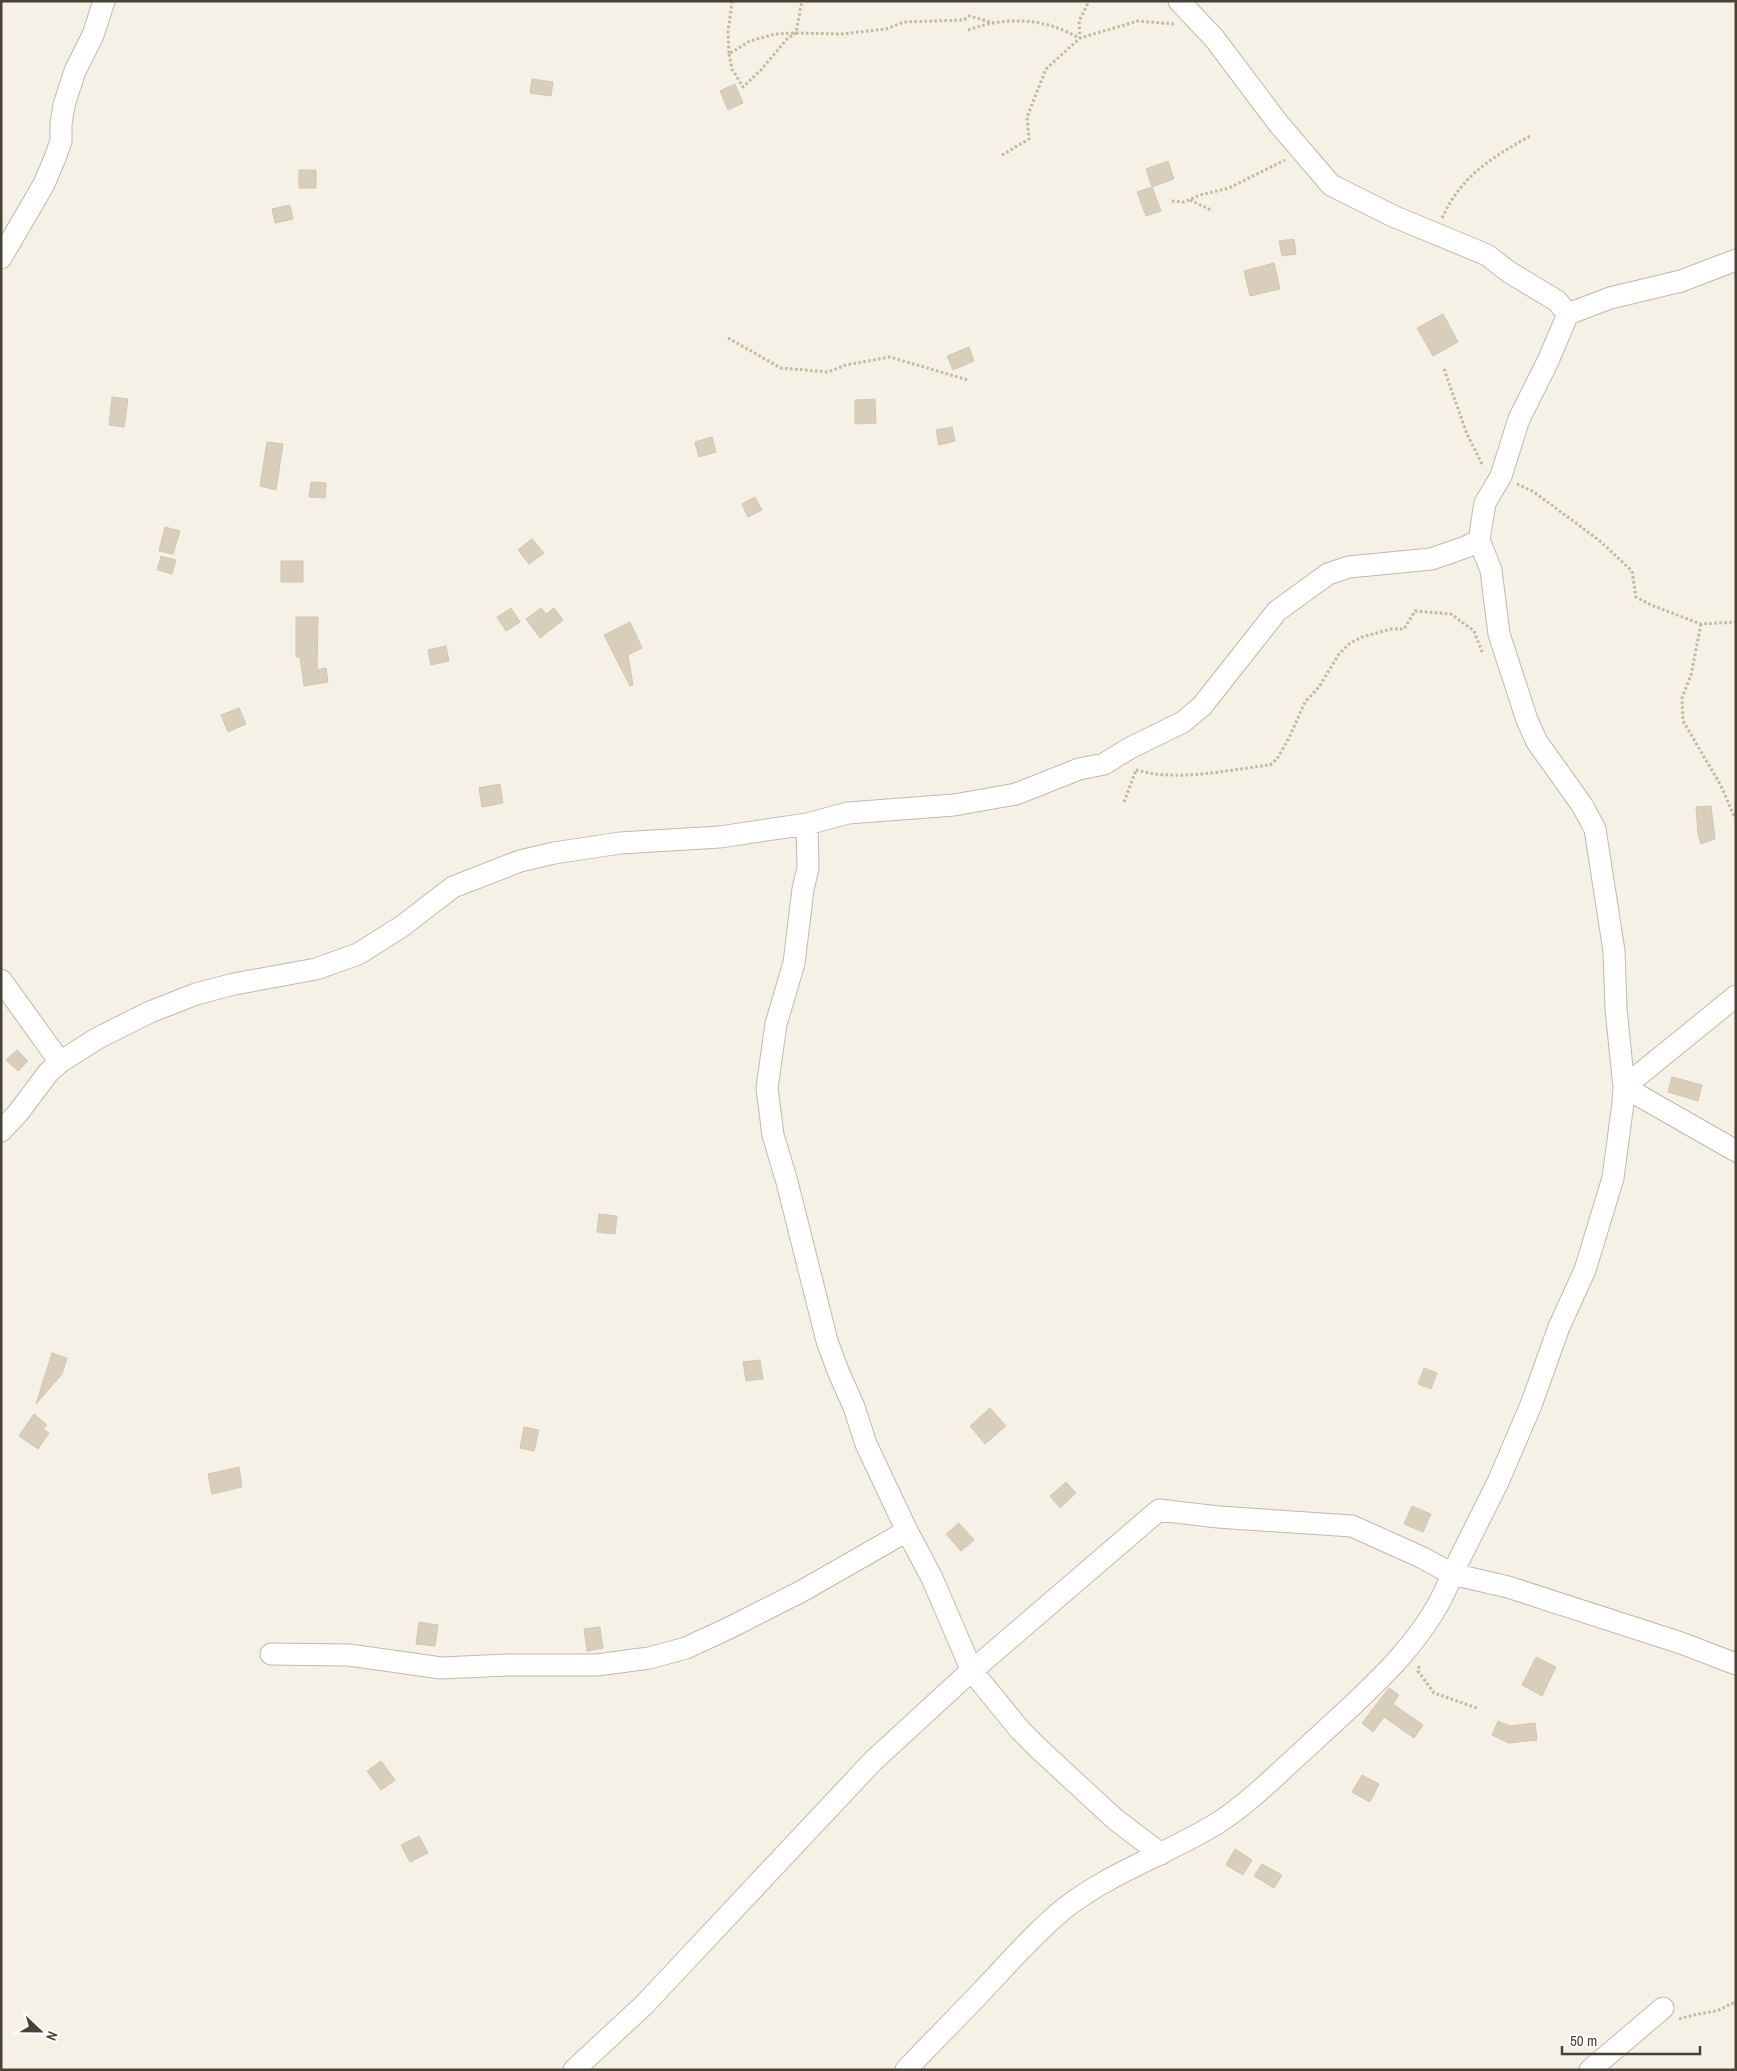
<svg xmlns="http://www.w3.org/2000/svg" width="1737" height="2071" font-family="'Archivo Narrow',sans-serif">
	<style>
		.building { fill: #d8cebb; stroke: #d3c7ad }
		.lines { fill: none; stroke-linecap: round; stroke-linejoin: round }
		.street-casing { stroke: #c1baa8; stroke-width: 23 }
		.path { stroke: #c4b898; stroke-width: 3; stroke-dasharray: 2.5 2.5; stroke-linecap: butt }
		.street { stroke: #fff; stroke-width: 21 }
	</style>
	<rect width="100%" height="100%" fill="#f5f1e6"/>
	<path class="building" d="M532 79 553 82 551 96 530 93Z
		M735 84 743 103 728 110 720 91Z
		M1168 161 1174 179 1152 187 1146 169Z
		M299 170H316V188H299Z
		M1152 187 1161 211 1146 216 1137 192Z
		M290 205 293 219 275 223 272 209Z
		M1294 239 1296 254 1282 256 1279 241Z
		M1274 263 1280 289 1250 296 1244 271Z
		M1443 314 1458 342 1433 356 1417 328Z
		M969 347 974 361 953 370 947 356Z
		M112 397 128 399 124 427 109 425Z
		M875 399 876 423 855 424V400Z
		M952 427 955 441 939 445 936 430Z
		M712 437 716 452 699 457 695 442Z
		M267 442 283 444 276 490 260 486Z
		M311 482 326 483 325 498 309 497Z
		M755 497 762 510 748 517 742 504Z
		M165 527 180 531 173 554 159 551Z
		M532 539 544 553 529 564 518 550Z
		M161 556 176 560 172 574 157 570Z
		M281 561H303V582H281Z
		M511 608 520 622 506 631 497 617Z
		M541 608 546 614 554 608 563 620 540 638 526 619Z
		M296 617H318L317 670 326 668 328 682 304 686 300 657H296Z
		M630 622 642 648 628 655 633 685 630 686 604 635Z
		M446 646 449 661 431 665 428 650Z
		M239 708 246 724 228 732 221 715Z
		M500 784 503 803 482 807 479 788Z
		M1711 806 1715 839 1701 844 1698 834 1696 807Z
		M17 1050 28 1061 18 1071 6 1060Z
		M1672 1077 1702 1085 1698 1101 1668 1092Z
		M599 1214 617 1216 615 1234 597 1232Z
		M52 1353 67 1358 62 1374 36 1404Z
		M760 1360 763 1379 746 1381 743 1362Z
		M1424 1368 1437 1373 1431 1389 1418 1384Z
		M990 1408 1006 1426 985 1444 970 1426Z
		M34 1414 47 1425 43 1429 49 1433 38 1449 19 1436Z
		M524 1427 539 1430 534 1451 520 1448Z
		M239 1467 242 1487 212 1494 208 1474Z
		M1066 1482 1076 1493 1060 1508 1050 1496Z
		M1412 1506 1431 1514 1423 1532 1404 1524Z
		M959 1523 974 1540 961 1551 946 1534Z
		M419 1622 438 1625 435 1646 416 1644Z
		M600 1627 603 1648 587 1651 584 1629Z
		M1536 1657 1556 1667 1542 1696 1522 1685Z
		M1389 1688 1399 1695 1393 1704 1423 1725 1414 1738 1384 1717 1373 1732 1362 1723Z
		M1498 1721 1510 1726 1535 1723 1537 1740 1509 1743 1492 1735Z
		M381 1761 395 1780 381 1790 367 1771Z
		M1362 1775 1379 1784 1370 1802 1352 1792Z
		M419 1836 428 1853 410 1862 401 1845Z
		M1235 1849 1252 1860 1243 1875 1226 1865Z
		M1262 1864 1282 1875 1274 1888 1254 1876Z"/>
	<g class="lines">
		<g class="street-casing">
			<path id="street" d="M1179 1 1214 38 1278 123 1331 185 1393 216 1487 255 1509 272 1557 301 1568 314
				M1 258 44 184 55 158 61 141V124L64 105 75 71 93 35 104 1
				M807 824 808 868 803 889 794 963 776 1024 767 1088 773 1135 787 1182 827 1341 838 1371 854 1407 866 1444 907 1531 932 1578 972 1671 1020 1730 1039 1749 1116 1820 1161 1854
				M1 980 60 1062
				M1736 996 1624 1087 1736 1151
				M1 1131 18 1113 48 1073 60 1062 98 1038 150 1012 196 994 234 984 316 969 358 954 401 927 453 887 520 861 554 853 620 843 720 837 807 824 848 813 954 805 1016 794 1079 769 1104 764 1130 748 1183 722 1202 706 1277 611 1328 574 1349 567 1431 559 1466 547 1479 540
				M271 1654 349 1655 441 1668 507 1665H597L649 1658 686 1648 729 1628 802 1591 907 1531
				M574 2070 644 2005 873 1761 960 1681 1159 1510 1218 1517 1352 1526 1423 1558 1452 1574 1508 1587 1681 1643 1736 1664
				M906 2070C931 2043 957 2018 982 1991 1009 1963 1035 1932 1065 1908 1111 1872 1167 1854 1216 1824 1248 1804 1275 1776 1303 1751 1356 1701 1427 1645 1452 1574L1498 1482 1531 1405 1559 1327 1585 1270 1613 1178 1623 1103 1624 1087 1616 1009 1614 951 1595 829 1582 805 1537 742 1527 720 1499 634 1491 570 1479 540 1485 503 1501 476 1519 419 1548 361 1568 314 1610 298 1681 281 1736 260
				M1590 2070 1663 2008"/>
		</g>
		<path class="path" d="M732 1 728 32 729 54 750 41 775 34 796 33 841 34 886 29 904 22 964 20 969 16 994 23
			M968 30C992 21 1019 18 1044 24 1056 26 1069 33 1080 38L1079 21 1089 1
			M729 54 732 69 743 87 761 70 787 39 796 33 802 1
			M1002 155 1029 139 1027 117 1046 69 1080 38 1138 21 1174 24
			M1190 200 1213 211
			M1172 201 1184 202 1200 195 1229 188 1285 160
			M1442 218C1462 175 1490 159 1530 136
			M728 338 781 368 828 372 846 365 890 357 968 380
			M1444 369 1467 434 1483 466
			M1517 484 1534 492 1600 541 1632 571 1636 597 1651 605 1701 624 1736 622
			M1701 624 1691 675 1682 698 1683 721 1720 784 1736 820
			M1136 770C1178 782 1227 770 1270 765L1277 759 1289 738 1305 702 1319 687 1339 654 1350 643 1362 637 1391 629H1404L1415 611 1451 614 1474 631 1482 652
			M1124 802 1136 770
			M1419 1666 1418 1671 1434 1693 1477 1708
			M1679 2019C1692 2015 1704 2013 1716 2011 1724 2009 1728 2003 1736 2003"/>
		<use href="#street" class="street"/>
	</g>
	<rect width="1737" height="2071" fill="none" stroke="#484235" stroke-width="5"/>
	<g transform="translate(40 2031) rotate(112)" stroke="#ffffff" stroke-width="4" paint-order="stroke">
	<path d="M0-4L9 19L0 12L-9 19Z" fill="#484235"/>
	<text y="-8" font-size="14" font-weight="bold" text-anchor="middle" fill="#484235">N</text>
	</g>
	<path d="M1562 2046v8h138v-8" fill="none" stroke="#484235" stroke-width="2.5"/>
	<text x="1570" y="2046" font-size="15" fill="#484235" stroke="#ffffff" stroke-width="4" paint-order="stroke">50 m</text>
</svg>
